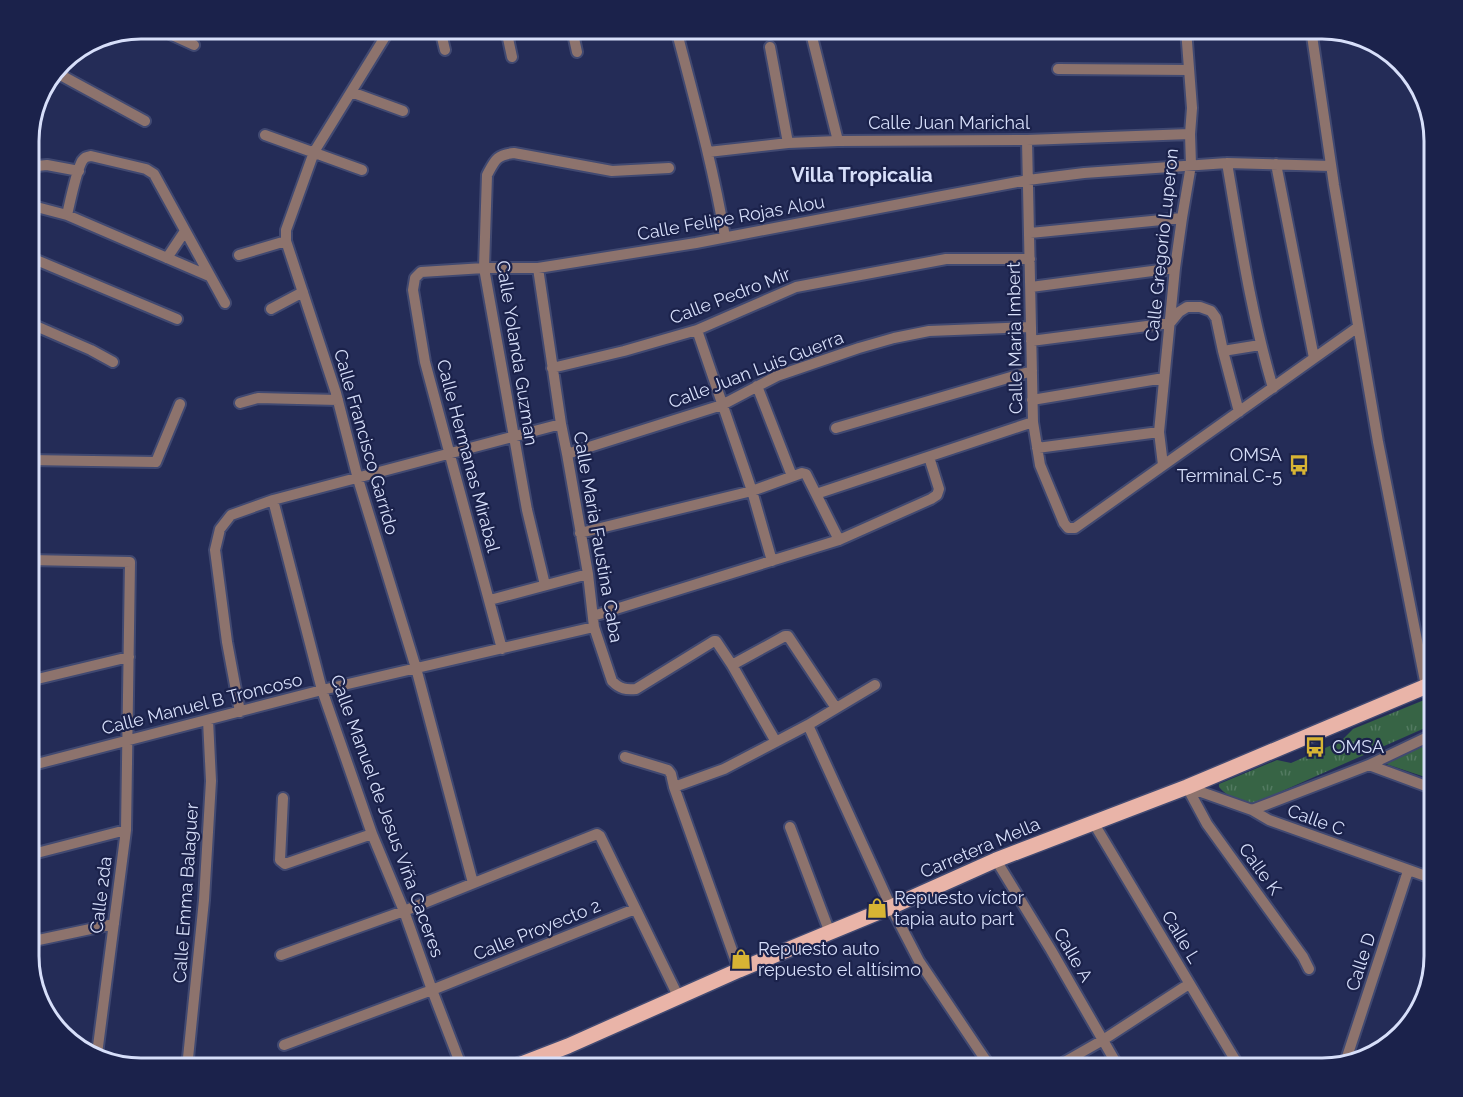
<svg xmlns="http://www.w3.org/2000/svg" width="1463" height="1097" font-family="Raleway,sans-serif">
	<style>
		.grass { fill: url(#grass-tufts) }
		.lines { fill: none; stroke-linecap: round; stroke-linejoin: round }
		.street-casing { stroke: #414971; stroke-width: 14 }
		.primary-casing { stroke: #414971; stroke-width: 18 }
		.street { stroke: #8d736d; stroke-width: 10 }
		.primary { stroke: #e9b4a8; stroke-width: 15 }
		.labels { text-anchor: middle; stroke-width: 4.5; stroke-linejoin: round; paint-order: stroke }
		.street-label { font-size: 18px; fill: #d7dffa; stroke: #1b224b }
		.poi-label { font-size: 18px; fill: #d7dffa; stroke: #1b224b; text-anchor: start }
		.neighbourhood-label { font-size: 20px; font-weight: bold; fill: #d7dffa; stroke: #1b224b }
		.rim { fill: none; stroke: #d7dffa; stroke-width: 3 }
	</style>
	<defs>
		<pattern id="grass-tufts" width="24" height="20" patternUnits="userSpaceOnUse" patternTransform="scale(1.5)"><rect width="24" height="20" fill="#376445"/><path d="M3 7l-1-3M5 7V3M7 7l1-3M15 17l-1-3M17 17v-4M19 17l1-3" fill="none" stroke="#537a61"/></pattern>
	</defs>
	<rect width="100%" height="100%" fill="#242c57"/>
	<path class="grass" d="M1434 696V724L1253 804C1240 802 1227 797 1219 787V784L1277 760 1291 763 1341 741 1353 729Z
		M1434 739V780L1383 763Z"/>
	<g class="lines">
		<g class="street-casing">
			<path id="street" d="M159 29 194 45
				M389 29 388 32 314 152 286 230V241L336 393 358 479 416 668 473 883
				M440 29 445 50
				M506 29 512 57
				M572 29 577 52
				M676 29C694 98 713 166 725 237
				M1311 29 1334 185 1378 442 1426 686
				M811 33 838 141
				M770 47 788 143
				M1058 69 1189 70
				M55 72 145 121
				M351 92 403 111
				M265 135 362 170
				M1027 140 1033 422 1040 465 1064 523 1068 528H1075L1358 327
				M708 152 788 143 838 141 1027 140 1190 134
				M1227 163C1240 239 1251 314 1273 388
				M1276 164 1314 358
				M29 181 30 175 37 166 47 165 79 171
				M29 205 67 215 209 276
				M67 215C70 202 76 172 82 161 85 157 86 157 91 156L146 169 154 174 225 303
				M1030 233 1182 218
				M239 255 286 241
				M29 257 177 319
				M167 258 185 231
				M538 268 561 424 567 454 588 574 594 627 612 681C620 689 626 690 636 689L714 641H716L732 665 776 742
				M1031 287 1175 268
				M271 309 303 292
				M29 323 91 350 113 362
				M697 330 752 491 772 561
				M1031 341 1170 323 1179 312 1187 307H1200L1211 311 1216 318 1223 351 1239 412
				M1223 351 1260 345
				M552 368 624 351 697 330 796 287 946 259H1030
				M757 386 792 476
				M1032 400 1164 378
				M240 403 258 398 338 400
				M836 428 1032 371
				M1037 448 1159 432
				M567 454 722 405 777 376 859 348 894 338 929 331 1031 327
				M29 460 156 462 180 404
				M1163 465 1159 432 1175 268 1182 218 1191 165 1190 134 1192 108 1186 29
				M816 494 1033 422
				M273 500 322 690 372 834 404 911 432 990 462 1068
				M580 533 752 491 802 473 806 474 839 540
				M29 560 130 562 126 830 97 1054
				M545 585 527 510 484 268 487 175C495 160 496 155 514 153L612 171 669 168
				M490 600 588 574
				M593 616 839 540 931 499 937 495 939 489 929 457
				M502 649 425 362 413 290 415 278 421 272 484 268H538L696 243 937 197 1028 180 1084 173 1227 163 1331 166
				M732 665 785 636H788L836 708
				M29 681 129 657
				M240 712 227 642 215 550 220 529 231 515 273 500 561 424
				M808 725 891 907 919 961 991 1068
				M625 757 668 770 671 774 674 787 739 970
				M1369 765 1434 789
				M29 766 322 690 594 627
				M674 787 724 769 808 725 875 685
				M1187 787 1252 810 1269 820 1434 879
				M1187 787 1207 824 1303 957 1309 969
				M283 798 280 860 285 864 372 834
				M1252 810 1369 765 1434 734
				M1093 822 1240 1068
				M790 827 830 933
				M29 855 126 830
				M996 860 1051 950 1119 1068
				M29 942 114 924
				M281 955 404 911 597 834 600 836 679 998
				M284 1045 432 990 635 909
				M544 1055 548 1068
				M1345 1063 1408 871
				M187 1068 204 900 211 781 208 720
				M1054 1068 1103 1040 1189 984"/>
		</g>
		<g class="primary-casing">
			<path id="primary" d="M511 1068 568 1046 739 970 891 907 996 860 1187 787 1434 683"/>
		</g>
		<use href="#street" class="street"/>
		<use href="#primary" class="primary"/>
	</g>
	<defs>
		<g id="bus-bare" transform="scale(1.62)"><path d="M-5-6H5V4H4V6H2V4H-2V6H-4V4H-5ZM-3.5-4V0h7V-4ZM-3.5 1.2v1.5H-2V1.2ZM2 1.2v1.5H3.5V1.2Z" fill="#d7b434" stroke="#1b224b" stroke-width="2.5" paint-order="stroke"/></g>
		<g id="shop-bare" transform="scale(1.62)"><path d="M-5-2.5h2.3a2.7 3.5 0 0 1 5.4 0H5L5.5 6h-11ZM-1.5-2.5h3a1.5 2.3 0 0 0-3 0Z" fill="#d7b434" stroke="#1b224b" stroke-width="2.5" paint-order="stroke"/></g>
	</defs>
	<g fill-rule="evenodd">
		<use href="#bus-bare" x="1299" y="465"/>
		<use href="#bus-bare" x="1315" y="747"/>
		<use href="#shop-bare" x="877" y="908"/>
		<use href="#shop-bare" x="741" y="959"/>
	</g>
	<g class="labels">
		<g class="street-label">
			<text x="949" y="129">Calle Juan Marichal</text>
			<text transform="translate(731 218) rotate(-10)" y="6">Calle Felipe Rojas Alou</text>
			<text transform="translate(1162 245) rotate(-84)" y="6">Calle Gregorio Luperon</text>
			<text transform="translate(730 296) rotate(-21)" y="6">Calle Pedro Mir</text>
			<text transform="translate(1015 338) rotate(-91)" y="6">Calle Maria Imbert</text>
			<text transform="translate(517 353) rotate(81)" y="6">Calle Yolanda Guzman</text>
			<text transform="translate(756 370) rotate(-21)" y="6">Calle Juan Luis Guerra</text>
			<text transform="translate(366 442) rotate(74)" y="6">Calle Francisco Garrido</text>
			<text transform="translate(468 456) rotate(75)" y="6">Calle Hermanas Mirabal</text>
			<text transform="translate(598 537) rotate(80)" y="6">Calle Maria Faustina Caba</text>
			<text transform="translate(202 704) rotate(-14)" y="6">Calle Manuel B Troncoso</text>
			<text transform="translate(387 816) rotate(70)" y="6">Calle Manuel de Jesus Viña Caceres</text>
			<text transform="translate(1316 820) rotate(20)" y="6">Calle C</text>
			<text transform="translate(980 848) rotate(-23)" y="6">Carretera Mella</text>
			<text transform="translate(1260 869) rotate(54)" y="6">Calle K</text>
			<text transform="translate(186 893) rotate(-86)" y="6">Calle Emma Balaguer</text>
			<text transform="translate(101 895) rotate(-83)" y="6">Calle 2da</text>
			<text transform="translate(537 930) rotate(-22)" y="6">Calle Proyecto 2</text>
			<text transform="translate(1181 937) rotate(59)" y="6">Calle L</text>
			<text transform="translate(1073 955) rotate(60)" y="6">Calle A</text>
			<text transform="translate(1361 962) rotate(-72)" y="6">Calle D</text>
		</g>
		<g class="poi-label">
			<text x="1282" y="461" text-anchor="end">OMSA<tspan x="1282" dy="21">Terminal C-5</tspan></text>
			<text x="1332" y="753">OMSA</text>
			<text x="894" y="904">Repuesto víctor<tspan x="894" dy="21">tapia auto part</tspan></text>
			<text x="758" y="955">Repuesto auto<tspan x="758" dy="21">repuesto el altísimo</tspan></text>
		</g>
		<g class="neighbourhood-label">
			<text x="862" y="182">Villa Tropicalia</text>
		</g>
	</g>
	<path d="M0 0H1463V1097H0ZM141 39H1322A102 102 0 0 1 1424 141V956A102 102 0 0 1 1322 1058H141A102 102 0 0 1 39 956V141A102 102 0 0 1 141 39Z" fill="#1b224b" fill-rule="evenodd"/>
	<path class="rim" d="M141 39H1322A102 102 0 0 1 1424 141V956A102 102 0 0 1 1322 1058H141A102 102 0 0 1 39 956V141A102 102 0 0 1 141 39Z"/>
</svg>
